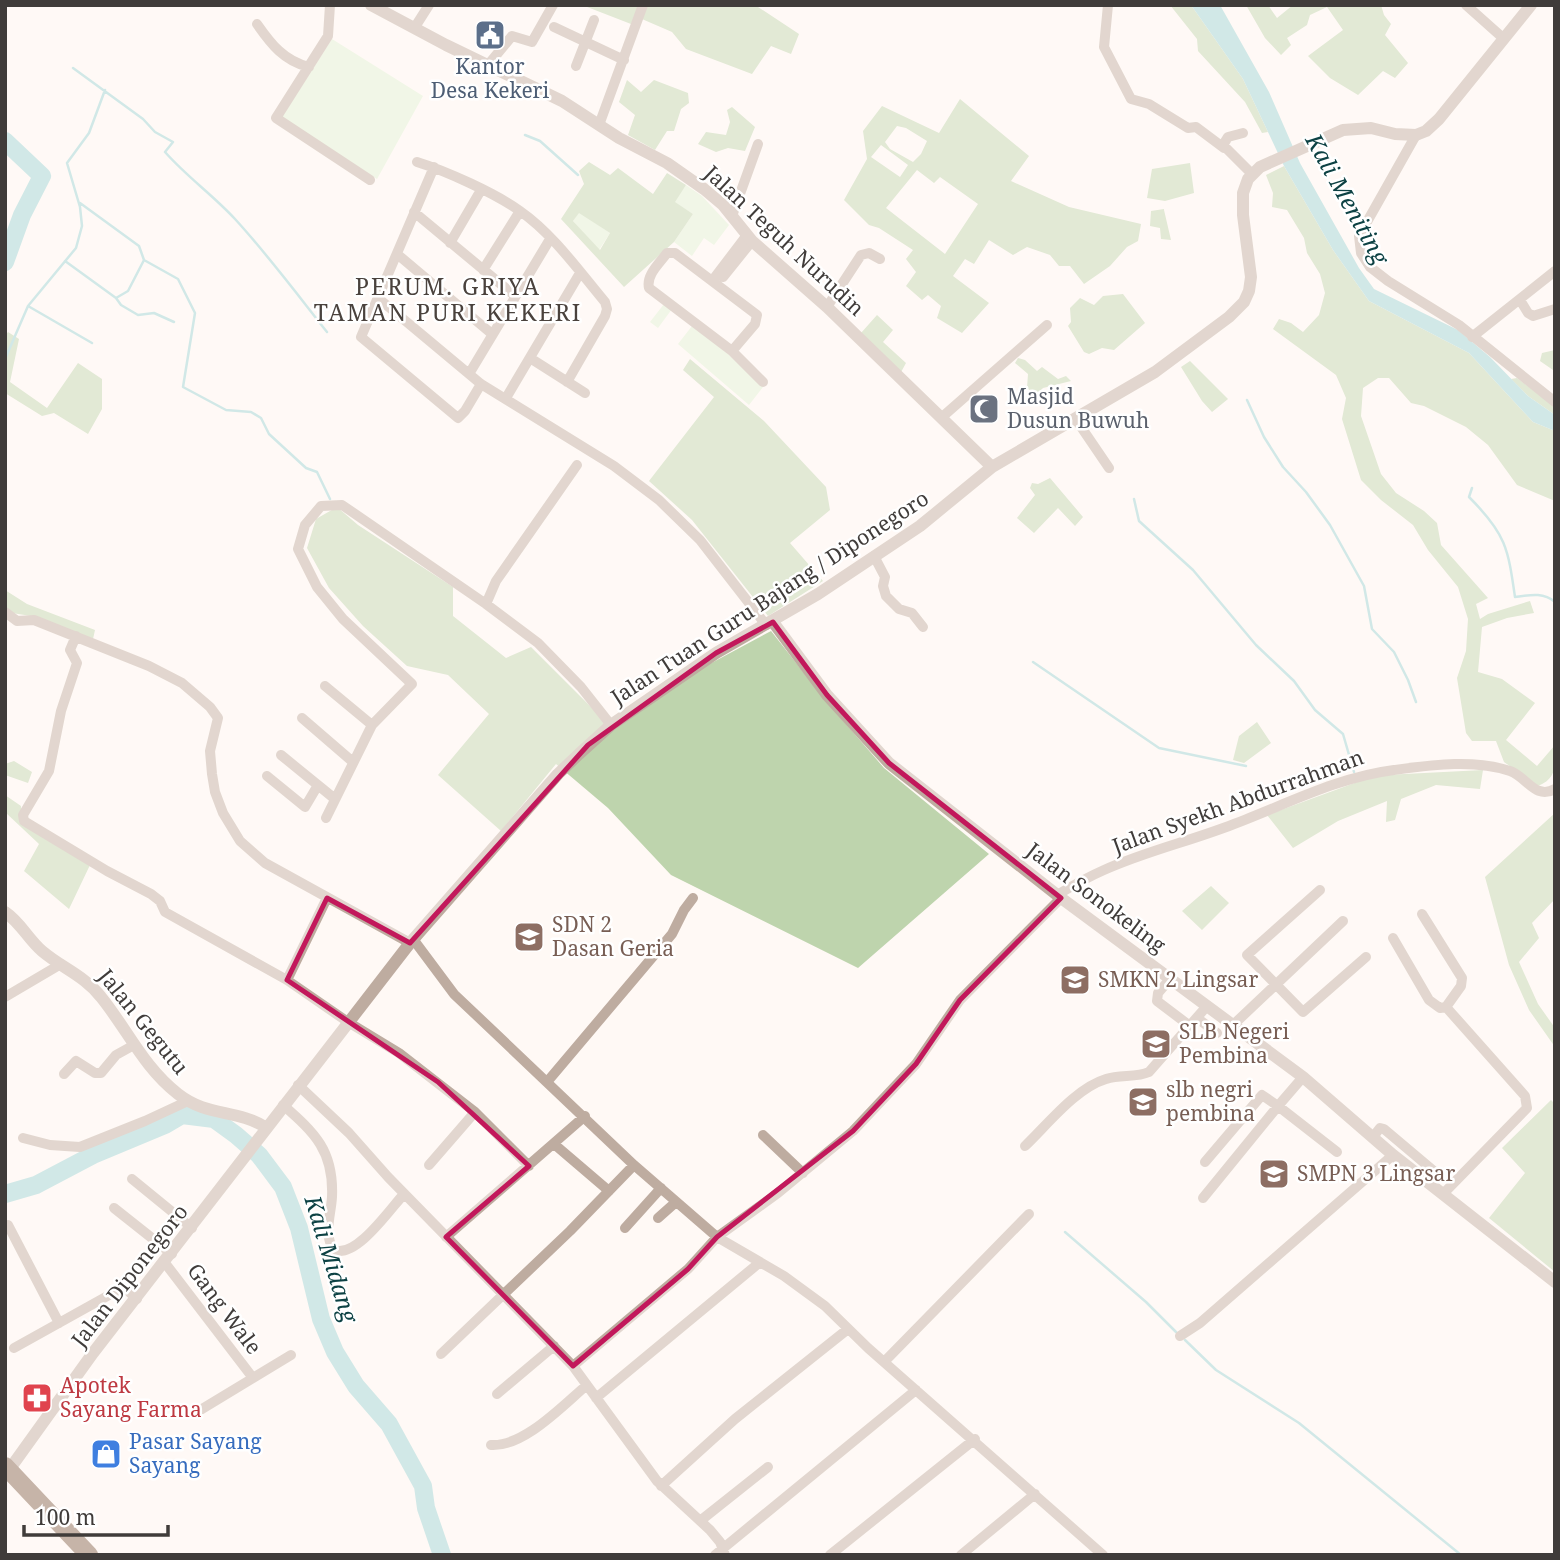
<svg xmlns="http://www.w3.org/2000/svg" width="1560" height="1560" font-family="'Noto Serif',serif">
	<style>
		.green { fill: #e0f2d4 }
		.forest { fill: #bed4ad; fill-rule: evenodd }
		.water { fill: #9ad3d5 }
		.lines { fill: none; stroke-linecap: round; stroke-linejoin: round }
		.stream { stroke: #9ad3d5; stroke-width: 2.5 }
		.river { stroke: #9ad3d5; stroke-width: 18 }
		.minor { stroke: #beaca0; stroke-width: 10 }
		.tertiary { stroke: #beaca0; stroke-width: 12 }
		.trunk { stroke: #80604a; stroke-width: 18 }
		.marked { fill: none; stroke: #c2185b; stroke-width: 5; stroke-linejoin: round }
		.labels { text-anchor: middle; stroke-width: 5; stroke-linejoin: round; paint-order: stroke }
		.service-label { font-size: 21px; fill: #4e5e75; stroke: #fff }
		.street-label { font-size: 21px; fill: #403c3a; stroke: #fff }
		.worship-label { font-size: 21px; fill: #5b616d; stroke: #fff; text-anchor: start }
		.education-label { font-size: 21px; fill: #785e54; stroke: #fff; text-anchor: start }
		.health-label { font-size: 21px; fill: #be3a42; stroke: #fff; text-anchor: start }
		.shop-label { font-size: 21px; fill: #366cbe; stroke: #fff; text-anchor: start }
		.water-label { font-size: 23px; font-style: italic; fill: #0d4244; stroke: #fff }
		.neighbourhood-label { font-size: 23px; letter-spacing: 2px; fill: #4a423d; stroke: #fff }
	</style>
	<rect width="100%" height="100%" fill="#fff9f5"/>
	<path class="green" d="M332 39 423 96 377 179 282 117Z
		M686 185 702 196 729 225 714 245 704 238 692 256 674 242 693 214 674 202Z
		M579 212 610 233 599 250 573 221Z
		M664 304 672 309 658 328 650 322Z
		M692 326 728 354 763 387 749 405 678 344Z"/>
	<path class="forest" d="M582 5H755L799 34 791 54 771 46 752 74 686 49 672 32 635 16 631 24Z
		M1170 5H1191L1243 79 1268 132 1262 133 1245 102 1198 51 1197 39Z
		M1246 5H1268L1277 18 1293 5H1381L1384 15 1391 24 1385 35 1408 63 1395 78 1383 71 1358 95 1330 78 1308 56 1343 30 1327 7 1310 15 1307 25 1287 38 1291 45 1281 55 1265 38Z
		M627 80 641 92 654 80 688 93 689 103 681 109 674 131H667L655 150 628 135 635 115 619 102Z
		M960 99 1029 156 1011 181 1069 207 1141 224 1138 241 1127 247 1110 266 1084 284 1070 266H1059L1050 255 1027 247 1013 255 989 240 974 264 965 259 953 276 989 303 962 333 937 318 941 306 928 295 922 300 906 286 916 272 906 259 913 250 879 228 869 225 844 200 867 159 863 131 882 106 939 133ZM897 126 906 128 927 141 921 154 913 162 890 149 885 142ZM881 145 908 165 900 177 871 157ZM917 170 934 183 940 177 978 204 945 254 886 208Z
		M732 107 755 127 745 151 728 148 716 152 698 144 706 132 726 135 730 122 727 110Z
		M589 162 610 175 618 168 653 194 667 173 686 185 675 202 693 214 674 242 624 287 561 219 584 184 579 171ZM579 213 610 233 600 250 573 221Z
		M1190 163 1194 193 1165 201 1147 198 1152 169Z
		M1284 166 1333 250 1369 301 1469 353 1533 422 1555 431V501L1517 485 1488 445 1466 427 1424 406 1411 403 1389 378H1378L1363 388 1361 416 1381 474 1396 493 1424 511 1437 523 1441 545 1488 598 1476 604 1480 619 1488 614 1530 601 1534 613 1507 618 1482 627 1478 672 1502 679 1535 703 1506 740 1537 766 1555 745C1555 764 1558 778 1538 786L1504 762 1496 741H1472L1466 733 1457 678 1466 651 1468 619 1458 587 1428 550 1413 525 1381 500 1361 480 1342 419 1346 398 1336 375 1273 329 1279 319 1291 323 1303 332 1319 315 1325 293 1320 274 1307 253 1304 238 1287 210 1272 207 1273 193 1266 175Z
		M1164 209V210L1171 240 1161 239 1160 228 1150 226 1151 211Z
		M1123 294 1145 323 1114 350 1102 348 1089 354 1084 352 1068 326 1071 322 1070 308 1080 298 1094 305 1103 296Z
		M877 315 893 330 883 342 906 363 900 374 861 333Z
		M8 332 19 339 10 382 47 408 78 363 102 379V409L88 434 54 413 42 416 5 393V336Z
		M1555 350V368L1553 370 1540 361 1542 353Z
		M1018 358 1025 360 1037 371 1042 367 1058 379 1066 376 1071 381 1043 388 1036 395 1027 388 1028 374 1015 363Z
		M690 359 764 421 826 487 830 510 790 543 823 581 768 616 692 520 649 481 714 397 683 370Z
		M1190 361 1228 399 1212 412 1202 401 1181 367Z
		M1517 378 1555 406V415L1528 396 1511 379Z
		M1050 478 1083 517 1075 526 1058 508 1034 533 1017 518 1035 495 1030 488 1032 483 1038 484Z
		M337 507 358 525 453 587V616L506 658 531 647 614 730 704 667 771 631 826 701 884 768 989 854 858 968 671 875 608 808 556 764 501 831 438 775 489 714 448 675 407 666 363 626 329 588 307 548 316 519Z
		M5 590 27 604 95 630 93 639 31 616 12 613 5 607Z
		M1257 722 1271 743 1244 763 1233 760 1239 736Z
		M14 761 32 772 28 783 5 775V764Z
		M1483 770 1480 789 1436 785 1401 799 1395 820 1386 822 1387 801 1338 821 1293 848 1267 815 1360 781 1385 775Z
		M5 795 21 806V823L90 865 69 909 24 871 39 844 5 812Z
		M1555 813V899L1532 923 1539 938 1519 962 1538 1004 1555 1028V1047L1529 1010 1509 965 1485 877Z
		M1211 886 1229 903 1202 930 1182 911Z
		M1551 1100 1555 1104V1272L1489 1218 1525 1173 1502 1148Z"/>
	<path class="water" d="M1191 5H1220L1269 92 1300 163 1359 268 1374 289 1458 330 1490 357 1528 396 1555 415V431L1533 422 1469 353 1369 301 1333 250 1284 166 1243 79Z"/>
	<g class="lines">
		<path class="stream" d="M73 68 143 119 155 132 173 142 165 152C187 177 213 195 235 219 268 255 297 294 327 332
			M525 135 540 141 578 175
			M80 203 139 246 144 260 128 291 116 298
			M144 260 178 279 195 313 183 387 226 410 251 412 261 418 269 434 306 468 317 472 330 499
			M65 261 116 298 121 305 138 315 154 313 174 322
			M28 306 92 343
			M5 359 28 306 76 248 82 226 80 207 67 163 89 133 105 90
			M1247 400 1264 437 1283 467 1306 492 1330 525 1364 586 1372 629 1394 652 1408 680 1416 702
			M1472 488 1469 497C1506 534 1508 548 1515 597 1530 595 1543 592 1555 602
			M1134 499 1139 521 1193 570 1256 645 1294 681 1315 710 1343 734 1354 772
			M1033 662 1159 748 1246 766
			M1065 1232 1146 1302 1176 1332
			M1185 1340 1216 1370 1299 1423 1461 1555"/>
		<path class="river" d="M5 141 42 176 22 215 5 262
			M5 1194 36 1185 93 1155 165 1125 182 1115 214 1119 236 1135 259 1155 283 1187 299 1228 321 1319 335 1352 356 1386 389 1424 423 1486 426 1508 442 1555"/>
		<path class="minor" d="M330 5 328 36 276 118 370 180
			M1108 5 1104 47 1131 99 1149 104 1188 128 1196 127 1224 148
			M1466 5 1503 38
			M257 24C271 44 284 61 309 67
			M415 27 429 5
			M554 27 624 60
			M488 65 512 36 532 42 553 5
			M576 66 594 20
			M599 125 643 5
			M1243 133 1228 137 1223 145 1252 174
			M1416 135 1359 236 1361 253 1370 267 1388 281 1459 325 1555 402
			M417 162C446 171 495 193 520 211 553 234 579 271 605 302L607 309 605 316 567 382
			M434 167 361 337 458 418 465 411 481 384
			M414 212 515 296
			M732 216 758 144
			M450 243 481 190
			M397 254 492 334
			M483 270 520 211
			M723 277 752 241
			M712 281 747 235
			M378 298 481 384 614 466 659 500 700 540 766 625
			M1520 300 1528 313 1533 316 1555 309
			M827 307 861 255 869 253 880 259
			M1472 337 1555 271
			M732 351 755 324 757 315 675 253H667C659 264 646 275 649 288L732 351 763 382
			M530 358 585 393
			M469 374 550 239
			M506 398 580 273
			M941 418 1047 325
			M1075 418 1109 468
			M874 556 885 577 883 586 886 596 899 609 912 613 923 627
			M486 604 496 581 577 465
			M5 612 17 621 34 620 149 666 182 683 210 707 218 718 210 751 212 774 215 792 223 813 240 841 265 863 410 943
			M76 636 70 650 77 663 61 711 49 771 23 815 24 821 107 871 151 894 160 901 165 912 287 980 348 1022 399 1053 475 1112 529 1166
			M325 686 372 725
			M302 718 353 762
			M281 755 335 799
			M267 776 305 807 318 785
			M326 818 372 725 412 684 343 619 317 587 298 549 305 525 321 506 342 505 486 604 538 643 581 687 611 725
			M1320 890 1247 955 1303 1012 1366 957
			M1057 895C1072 886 1088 877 1104 870 1146 851 1191 841 1234 824 1287 804 1338 777 1394 770 1432 765 1474 759 1510 771 1527 777 1535 800 1555 789
			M1422 914 1462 978 1461 986 1446 1007
			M1393 938 1429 1000 1440 1008 1446 1007 1525 1096 1527 1108 1443 1194
			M413 939 454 994 634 1165 717 1237 784 1276 825 1306 868 1348 1103 1555
			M1170 979 1158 993 1157 1001 1190 1026
			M287 980 327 898
			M5 997 61 964
			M1197 1018 1217 1033
			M1233 1025 1343 921
			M64 1074 76 1061 95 1073H101L116 1055 134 1045
			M547 1082 672 934 684 910 693 898
			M298 1085 349 1133 388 1177 573 1366 657 1481 710 1530 720 1542 725 1555
			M283 1105C315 1133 334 1151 332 1197 331 1215 323 1235 334 1250 356 1259 390 1209 404 1194
			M763 1135 803 1173
			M1373 1137 1380 1128 1384 1129 1435 1172 1429 1183
			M23 1138 50 1145 80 1147 145 1121 188 1101
			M554 1144 609 1191
			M1025 1146C1048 1124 1076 1088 1106 1079 1120 1074 1136 1078 1149 1072L1207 1006
			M1205 1162 1262 1095 1278 1106 1303 1077
			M429 1165 475 1112
			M132 1179 192 1228
			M1203 1198 1278 1106 1337 1152
			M114 1208 172 1254
			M658 1218 676 1202
			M8 1225 59 1323
			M625 1228 661 1188
			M446 1237 585 1116
			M165 1263 253 1378
			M1180 1336 1200 1323 1393 1155
			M14 1348 120 1289 127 1290 137 1299
			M441 1354 570 1231 634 1165
			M884 1362 1029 1214
			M573 1366 688 1269 717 1237 778 1193 853 1131 916 1064 960 1000 1061 898
			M497 1394 554 1346
			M596 1398 759 1263
			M197 1412 291 1355
			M491 1445C524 1447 562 1406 587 1385
			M661 1486 735 1419 848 1329
			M700 1521 768 1467
			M715 1555 916 1390
			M830 1555 975 1439
			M961 1555 1035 1494"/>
		<path class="tertiary" d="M371 5 446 45 562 101 619 138 667 163 704 189 723 205 752 241 827 307 992 467
			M773 622 827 695 889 763 1061 898 1303 1077 1393 1155 1555 1282
			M5 912C21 923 28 939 42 951 62 968 85 976 101 997 127 1029 144 1068 178 1094 209 1118 235 1108 267 1128
			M9 1470 93 1353 410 943 558 774 579 754 611 725 716 653 818 594 920 526 992 467 1155 372 1229 317 1244 302 1249 291 1251 277 1243 215V193L1248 179 1260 167 1343 130 1371 128 1395 134 1416 135 1426 131 1439 119 1531 5"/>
		<path class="trunk" d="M5 1466 89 1555"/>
	</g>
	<path d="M0 0H1560V1560H0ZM773 622 827 695 889 763 1061 898 960 1000 916 1064 853 1131 717 1237 688 1269 573 1366 446 1237 529 1166 438 1082 287 980 327 898 410 943 588 745 716 653Z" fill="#fff9f5" fill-opacity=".55" fill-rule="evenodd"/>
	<path class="marked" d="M773 622 827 695 889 763 1061 898 960 1000 916 1064 853 1131 717 1237 688 1269 573 1366 446 1237 529 1166 438 1082 287 980 327 898 410 943 588 745 716 653Z"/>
	<defs>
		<g id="civic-square" transform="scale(1.575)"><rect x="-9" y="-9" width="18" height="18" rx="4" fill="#5c6f8a" stroke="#fff"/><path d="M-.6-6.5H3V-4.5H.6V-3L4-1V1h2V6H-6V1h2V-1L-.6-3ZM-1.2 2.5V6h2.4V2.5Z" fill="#fff"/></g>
		<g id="mosque-square" transform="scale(1.575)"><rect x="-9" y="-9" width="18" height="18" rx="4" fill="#6b7280" stroke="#fff"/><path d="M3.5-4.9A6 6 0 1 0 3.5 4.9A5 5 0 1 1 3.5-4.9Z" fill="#fff"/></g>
		<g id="school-square" transform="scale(1.575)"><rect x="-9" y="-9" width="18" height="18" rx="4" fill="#8d6e63" stroke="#fff"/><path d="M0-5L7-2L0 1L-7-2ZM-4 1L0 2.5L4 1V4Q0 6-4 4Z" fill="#fff"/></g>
		<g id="pharmacy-square" transform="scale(1.575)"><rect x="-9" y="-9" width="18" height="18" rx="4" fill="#e0444e" stroke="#fff"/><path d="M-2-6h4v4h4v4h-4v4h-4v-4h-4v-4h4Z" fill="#fff"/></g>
		<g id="shop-square" transform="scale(1.575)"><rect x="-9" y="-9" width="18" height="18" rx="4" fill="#3f7fe0" stroke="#fff"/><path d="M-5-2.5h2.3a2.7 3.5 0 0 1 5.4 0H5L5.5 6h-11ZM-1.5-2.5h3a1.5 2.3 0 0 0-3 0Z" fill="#fff"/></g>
	</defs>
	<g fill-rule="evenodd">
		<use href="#civic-square" x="490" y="35"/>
		<use href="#mosque-square" x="984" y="409"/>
		<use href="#school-square" x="529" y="937"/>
		<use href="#school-square" x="1075" y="980"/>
		<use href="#school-square" x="1156" y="1044"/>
		<use href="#school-square" x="1143" y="1102"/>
		<use href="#school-square" x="1274" y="1174"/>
		<use href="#pharmacy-square" x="37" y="1398"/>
		<use href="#shop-square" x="106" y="1454"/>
	</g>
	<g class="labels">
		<g class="service-label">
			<text x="490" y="74">Kantor<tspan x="490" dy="24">Desa Kekeri</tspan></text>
		</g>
		<g class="street-label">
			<text transform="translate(784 241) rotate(43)" y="7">Jalan Teguh Nurudin</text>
			<text transform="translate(770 598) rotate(-33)" y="7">Jalan Tuan Guru Bajang / Diponegoro</text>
			<text transform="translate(1238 802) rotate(-20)" y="7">Jalan Syekh Abdurrahman</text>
			<text transform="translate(1096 898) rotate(37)" y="7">Jalan Sonokeling</text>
			<text transform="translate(143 1022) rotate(51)" y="7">Jalan Gegutu</text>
			<text transform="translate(130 1276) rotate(-52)" y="7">Jalan Diponegoro</text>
			<text transform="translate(224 1309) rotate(53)" y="7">Gang Wale</text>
		</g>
		<g class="worship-label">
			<text x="1007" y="404">Masjid<tspan x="1007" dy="24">Dusun Buwuh</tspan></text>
		</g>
		<g class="education-label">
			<text x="552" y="932">SDN 2<tspan x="552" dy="24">Dasan Geria</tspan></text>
			<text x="1098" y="987">SMKN 2 Lingsar</text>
			<text x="1179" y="1039">SLB Negeri<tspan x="1179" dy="24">Pembina</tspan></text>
			<text x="1166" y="1097">slb negri<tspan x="1166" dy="24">pembina</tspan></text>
			<text x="1297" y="1181">SMPN 3 Lingsar</text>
		</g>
		<g class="health-label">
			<text x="60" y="1393">Apotek<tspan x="60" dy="24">Sayang Farma</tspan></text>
		</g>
		<g class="shop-label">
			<text x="129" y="1449">Pasar Sayang<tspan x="129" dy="24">Sayang</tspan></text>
		</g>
		<g class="water-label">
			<text transform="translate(1347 199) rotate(61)" y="8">Kali Meniting</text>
			<text transform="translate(331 1259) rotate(73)" y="8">Kali Midang</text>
		</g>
		<g class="neighbourhood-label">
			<text x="448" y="295">PERUM. GRIYA<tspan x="448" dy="26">TAMAN PURI KEKERI</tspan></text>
		</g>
	</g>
	<rect width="1560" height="1560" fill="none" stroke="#403c3a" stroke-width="14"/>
	<path d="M24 1525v10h144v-10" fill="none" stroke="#403c3a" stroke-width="3.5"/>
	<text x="35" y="1525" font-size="21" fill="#403c3a" stroke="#ffffff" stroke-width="5" paint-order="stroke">100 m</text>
</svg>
